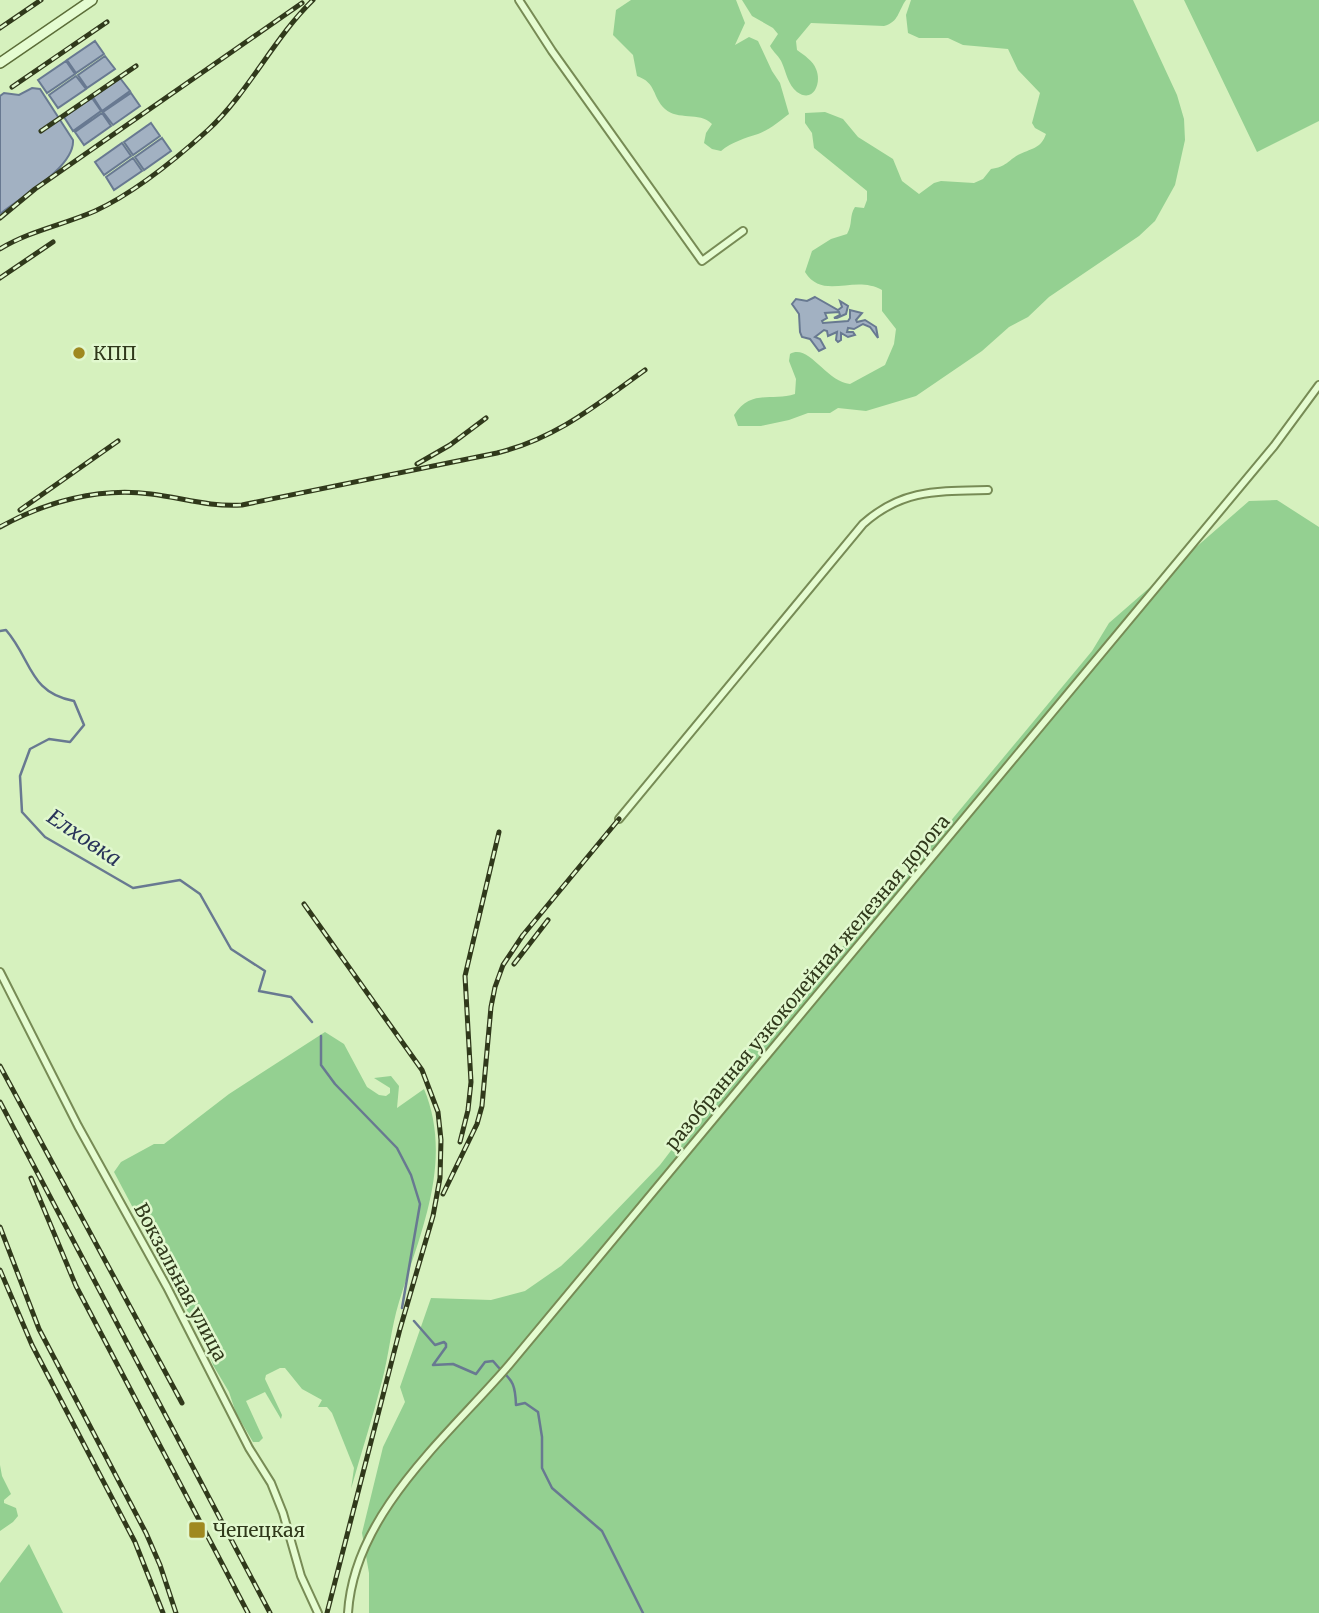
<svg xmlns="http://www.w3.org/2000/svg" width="1319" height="1613" font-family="Merriweather,serif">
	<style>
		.green { fill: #94d091 }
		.water { fill: #a2b1c2; stroke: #687991; stroke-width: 2 }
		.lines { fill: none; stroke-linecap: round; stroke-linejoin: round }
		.stream { stroke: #687991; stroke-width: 2.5 }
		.minor-casing { stroke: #778b55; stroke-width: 10 }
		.secondary-casing { stroke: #5b6d38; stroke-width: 12 }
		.minor { stroke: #e5fcd1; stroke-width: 6 }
		.secondary { stroke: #e5fcd1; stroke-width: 9 }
		.rail-casing { stroke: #30391b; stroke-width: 5 }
		.rail { stroke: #e1f8ce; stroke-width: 2.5; stroke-dasharray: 8; stroke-linecap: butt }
		.poi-dot { fill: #9f8920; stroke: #e1f8ce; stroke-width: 2.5 }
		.labels { text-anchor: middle; stroke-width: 5; stroke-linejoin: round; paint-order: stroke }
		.poi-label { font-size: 19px; fill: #30391b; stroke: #e1f8ce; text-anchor: start }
		.street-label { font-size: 19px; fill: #30391b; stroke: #e1f8ce }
		.water-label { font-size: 21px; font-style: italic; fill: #29345a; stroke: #e1f8ce }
	</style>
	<rect width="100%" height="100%" fill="#d6f1be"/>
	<path class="green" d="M631 0H736L745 23 735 45 749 37 758 41 772 71 780 83 789 114C780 121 769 130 758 134 745 138 732 142 721 151L712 149 704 143 706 133 712 124C699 111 678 121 665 109 652 97 657 83 637 76L633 55 613 35 616 10Z
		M742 0H906C898 11 899 22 884 26L811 23 796 41 797 50C804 55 813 61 816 69 822 82 814 104 797 92 788 85 786 72 782 63 780 57 773 52 770 46L778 34 773 28 752 16Z
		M911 0H1133L1177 95 1184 119 1185 140 1175 185 1155 221 1139 236 1049 297 1028 317 1009 327 982 351 916 396 866 411 838 408 830 413H808L789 420 761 426H738L734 415C752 388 772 402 795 394L796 379 789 361 790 354C809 343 826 382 850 384L885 365 894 344 896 329 882 311V290C854 274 823 301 805 272L812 251 831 239 847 234C853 224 849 216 855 207L864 208 867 200V191L814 148 812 133 805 123V113L825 112 843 119 858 137 893 159 902 181 919 194 934 183 941 181 974 183 983 179 991 169C1007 167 1008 160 1020 154 1033 148 1041 148 1046 134L1035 128 1032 123 1040 93 1018 70 1008 49 963 45 948 38H919L908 33 906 15Z
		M1184 0H1319V121L1257 152Z
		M1277 500 1319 527V1613H369V1573L362 1533 383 1447 405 1402 400 1387 431 1298 491 1300 525 1291 561 1266 582 1246 660 1165 739 1061 759 1031 865 924 1092 651 1109 623 1249 501Z
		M325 1032 344 1044 367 1087 379 1095 386 1096 390 1093V1088L374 1078 391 1076 399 1086 397 1108 424 1089C454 1161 420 1233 399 1302 391 1328 389 1355 382 1381 373 1417 361 1453 351 1489L354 1468 332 1413 327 1407H318L322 1400 302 1389 285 1368H280L266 1375 265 1379 282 1415 281 1419 265 1392 246 1401 263 1438 259 1442H253L236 1413 229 1392 213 1365 207 1347 160 1261 156 1246 151 1242 114 1172 121 1162 154 1144H164L229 1094Z
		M0 1465 2 1476 11 1494 4 1500V1503L16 1508 18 1516 13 1522 0 1531Z
		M29 1544 63 1613H0V1583Z"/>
	<path class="water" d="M95 41 104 54 76 73 67 60Z
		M105 56 115 69 87 88 78 75Z
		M66 61 75 74 47 93 38 80Z
		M76 76 86 89 58 108 49 95Z
		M120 78 130 91 102 111 93 97Z
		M32 88 40 89 73 140C75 167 21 197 0 214V96L4 93 19 95Z
		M131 93 140 106 113 125 103 112Z
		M92 98 101 111 73 131 64 117Z
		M102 113 111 126 84 145 75 132Z
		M151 123 160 136 133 155 124 142Z
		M162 138 171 151 144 170 135 157Z
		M122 143 131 156 104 175 95 162Z
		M133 158 142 171 114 190 106 177Z
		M815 297 838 310 842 307 840 301 848 306 846 314 837 318H834L840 315 839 312 825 313 827 318 822 321 823 323 848 321 850 318V310L862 313 856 320 857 322 865 320 876 327 878 338 870 327 863 324 854 329 848 328 847 332H853L855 335 848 337 841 333V340L838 342 836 340 837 332 828 336 827 331 824 330 815 337 820 339 825 348 819 351 810 339 802 337 800 332 799 314 792 304 796 299 807 301Z"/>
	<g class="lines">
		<path class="stream" d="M0 631 6 630C32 660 29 693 74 701L84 725 70 742 49 739 30 749 20 776 22 812 45 837 133 888 180 880 200 894 231 949 265 971 259 991 291 997 312 1022
			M321 1036V1065L335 1084 397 1148 411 1175 420 1204 402 1308
			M414 1321 435 1345 444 1342 446 1344V1347L433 1365 453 1364 476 1374 485 1362 493 1361C509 1381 515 1376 516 1405L525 1403 538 1412 542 1437V1468L552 1488 602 1531 643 1613"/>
		<g class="minor-casing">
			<path id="minor" d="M519 0 552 51 702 261 743 231
				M619 819 863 524C902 489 938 491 988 490
				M0 972 78 1126 167 1287 249 1448 271 1483 283 1513 301 1576 318 1613
				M348 1613C354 1513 448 1436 509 1365L1274 446 1319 385"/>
		</g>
		<g class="secondary-casing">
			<path id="secondary" d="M0 63 92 0"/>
		</g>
		<use href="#minor" class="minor"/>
		<use href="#secondary" class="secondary"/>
		<g class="rail-casing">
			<path id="rail" d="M0 28 41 0
				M12 87 107 22
				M41 131 136 66
				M0 218 35 189 302 3
				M0 249C29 231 63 225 95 211 134 193 177 158 208 130 249 92 273 39 313 0
				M0 278 53 242
				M417 464 450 445 486 418
				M20 510 118 441
				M0 527C45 502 99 487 151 494 183 498 209 507 242 505L497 453C557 438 596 405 645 370
				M304 904 422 1070 438 1112 441 1140 440 1178 433 1216 400 1329 327 1613
				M514 964 548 920
				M0 1066 182 1403
				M0 1102 270 1613
				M460 1142 468 1110 471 1082 465 976 499 832
				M31 1178 76 1286 248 1613
				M443 1194 477 1124 482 1106 491 1007 495 987 503 965 523 935 619 819
				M0 1227 39 1329 146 1533 160 1565 176 1613
				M0 1270 32 1345 135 1542 163 1613"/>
		</g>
		<use href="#rail" class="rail"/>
	</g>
	<g class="poi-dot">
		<circle cx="79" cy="353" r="7"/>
		<rect x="188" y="1521" width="18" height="18" rx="3.5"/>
	</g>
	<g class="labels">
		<g class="poi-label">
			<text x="93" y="360">КПП</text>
			<text x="213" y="1537">Чепецкая</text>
		</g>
		<g class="street-label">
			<text transform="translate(807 982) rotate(-50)" y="7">разобранная узкоколейная железная дорога</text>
			<text transform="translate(181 1282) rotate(62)" y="7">Вокзальная улица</text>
		</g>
		<g class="water-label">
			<text transform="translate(84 838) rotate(34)" y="7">Елховка</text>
		</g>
	</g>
</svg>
